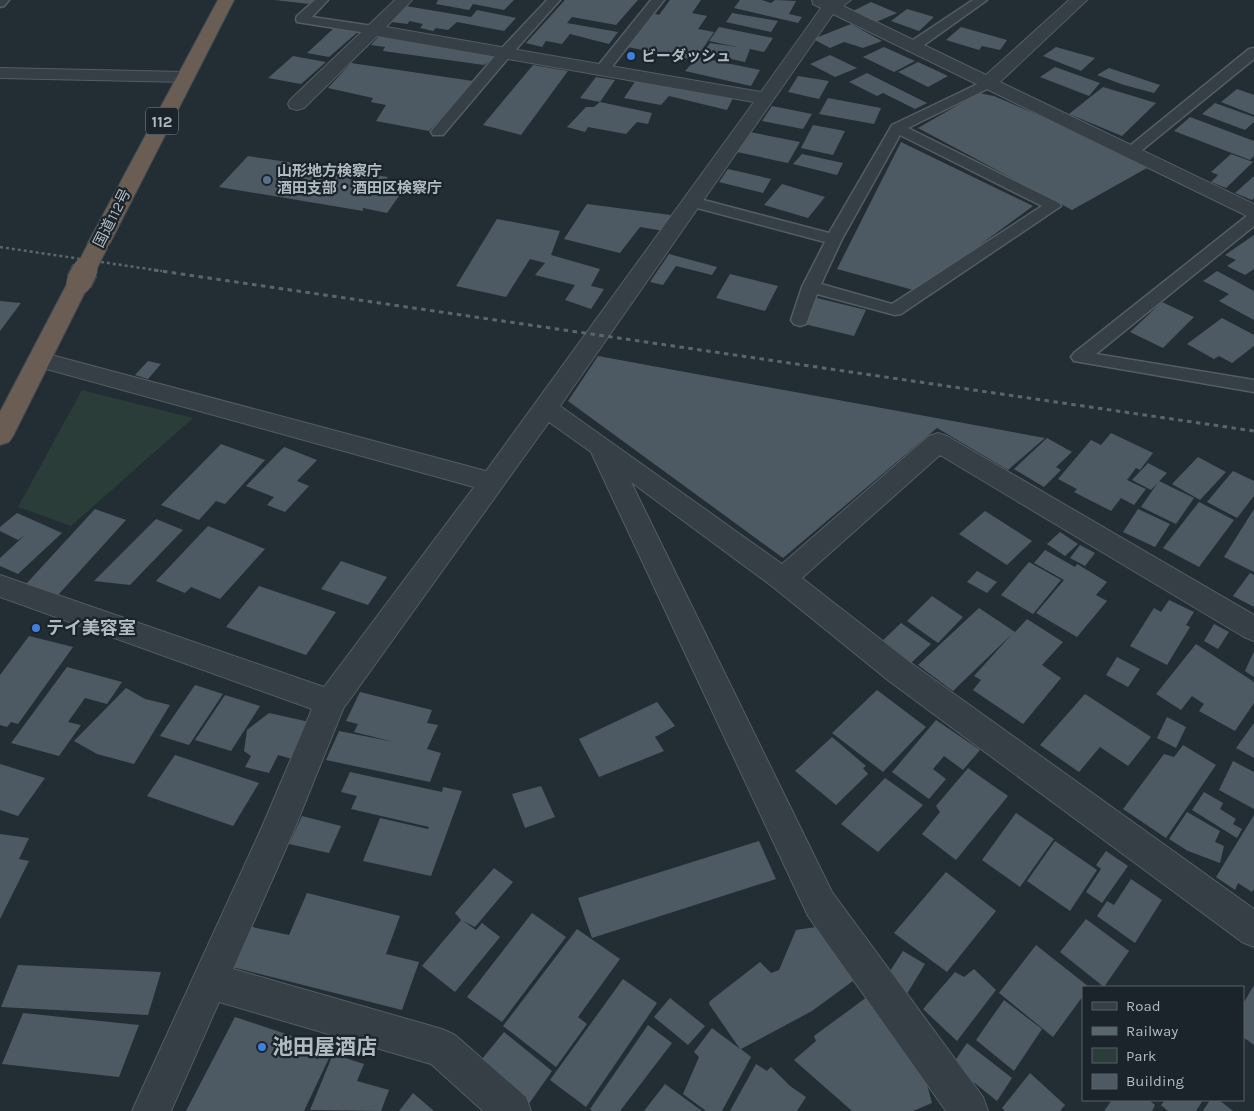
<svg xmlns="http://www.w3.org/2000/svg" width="1254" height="1111" font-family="Karla,'Noto Sans JP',sans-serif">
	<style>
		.green { fill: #2a3d39 }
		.building { fill: #4e5a63 }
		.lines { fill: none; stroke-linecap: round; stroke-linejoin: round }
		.lane-casing { stroke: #535d63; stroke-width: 3 }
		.street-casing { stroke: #535d63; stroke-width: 2 }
		.highway-casing { stroke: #404a50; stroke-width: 2 }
		.lane { fill: #363f45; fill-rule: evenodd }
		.street { fill: #363f45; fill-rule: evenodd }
		.highway { fill: #6a5d54; fill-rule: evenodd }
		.rail-far1 { stroke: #5a666e; stroke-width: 2.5; stroke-dasharray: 3 3; stroke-linecap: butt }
		.rail { stroke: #5a666e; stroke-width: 3; stroke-dasharray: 4.5 4.5; stroke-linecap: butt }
		.highway-bridge-far1-casing { stroke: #404a50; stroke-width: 21; stroke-linecap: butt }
		.highway-bridge-casing { stroke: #404a50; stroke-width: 28; stroke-linecap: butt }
		.highway-bridge-far1 { stroke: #6a5d54; stroke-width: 19 }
		.highway-bridge { stroke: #6a5d54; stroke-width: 25 }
		.shop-dot { fill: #3f7fe0; stroke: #1b242a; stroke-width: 2 }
		.service-dot { fill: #5c6f8a; stroke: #1b242a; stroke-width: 2 }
		.labels { text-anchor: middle; stroke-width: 4.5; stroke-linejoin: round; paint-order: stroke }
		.far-poi-label { font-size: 15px; font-weight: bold; fill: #b0bac2; stroke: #1b242a; text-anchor: start }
		.far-street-label { font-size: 15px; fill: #b0bac2; stroke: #1b242a }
		.shield { fill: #1b242a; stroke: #838d94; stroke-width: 1 }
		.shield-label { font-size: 16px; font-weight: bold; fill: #b0bac2 }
		.poi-label { font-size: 18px; font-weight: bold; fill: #b0bac2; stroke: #1b242a; text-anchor: start }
		.near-poi-label { font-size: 21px; font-weight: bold; fill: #b0bac2; stroke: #1b242a; text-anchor: start }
	</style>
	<rect width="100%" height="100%" fill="#232d34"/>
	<path class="green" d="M82 390 193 418 71 526 18 507Z"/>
	<path class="building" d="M274 0H313L310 4Z
		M438 0H514L504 10 473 4 469 10 436 4Z
		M565 0H638L616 25 572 17 567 23 618 32 609 44 570 34 562 44 546 41 542 47 526 43Z
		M670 0H701L692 13 707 16 698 29 714 32 697 57 760 70 751 86 685 71 695 60 627 47 652 13 659 15Z
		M740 0H762L771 3 775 0 796 1 789 14 802 17 798 23 734 8Z
		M871 2 897 13 876 22 851 12Z
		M406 6 471 17 477 10 516 18 504 31 457 22 448 30 436 28 433 31 420 28 423 24 409 21 408 24 391 22Z
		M907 9 934 17 919 31 891 21Z
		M732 13 778 21 771 32 726 22Z
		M851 24 882 41 863 48 844 42 830 48 813 39Z
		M719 27 773 38 764 52 750 49 745 62 703 53 710 43 737 47 709 41Z
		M961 27 1007 40 1000 50 982 46 979 50 946 40Z
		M334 28 359 31 329 57 307 53Z
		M380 35 499 54 484 65 383 51 385 47 371 45Z
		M884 47 915 61 894 72 863 57Z
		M1056 47 1095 58 1081 71 1043 56Z
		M830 55 857 68 835 77 810 64Z
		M293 56 326 62 301 84 268 78Z
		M918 62 948 76 928 87 898 72Z
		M351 63 473 81 429 131 376 121 386 105 371 102 373 98 328 88Z
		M533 65 568 71 521 135 483 125Z
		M1055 67 1100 83 1089 96 1040 77Z
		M1109 68 1160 85 1154 93 1124 85 1097 75Z
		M867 73 927 103 915 109 883 93 877 96 849 82Z
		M798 76 829 81 819 99 788 92Z
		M596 77 615 80 600 102 580 98Z
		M636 80 734 96 727 110 669 96 661 105 624 98Z
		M1103 87 1156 103 1122 136 1069 114Z
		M1237 89 1254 95V115L1221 102Z
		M979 93 994 96 1045 118 1147 168 1072 210 918 128Z
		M828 98 881 108 874 124 819 114Z
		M600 102 652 113 648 124 637 122 626 134 588 127 585 132 567 127 586 107H594Z
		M1215 103 1254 117V122L1245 130 1202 114Z
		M772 106 812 114 803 129 762 121Z
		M1190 117 1254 141V156L1250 160 1174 131Z
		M813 125 845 131 833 155 801 148Z
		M750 132 800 142 788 163 737 152Z
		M901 142 1033 206 917 291 837 269Z
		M802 154 843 163 837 175 793 164Z
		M1231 154 1253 162 1226 188 1211 182 1218 175 1211 172Z
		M248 156 388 177 375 195 399 196 387 213 363 208V211L219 187Z
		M728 169 771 179 763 193 719 182Z
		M1254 176V198L1252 200 1235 193Z
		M782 184 825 197 808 218 764 205Z
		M587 204 671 215 664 231 640 227 620 253 564 239Z
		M497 219 560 231 551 255 600 269 591 286 604 289 591 309 565 300 575 285 535 275 545 263 530 259 506 297 456 286Z
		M1254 235V269L1245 275 1227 266 1236 260 1225 255Z
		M669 254 717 267 712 275 676 266 663 285 650 282Z
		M1217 271 1254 291V320L1219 301 1229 294 1203 281Z
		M730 274 778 286 765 311 716 298Z
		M809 296 866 310 854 336 796 322Z
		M0 301 21 303 0 331Z
		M1162 302 1194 317 1163 348 1130 332Z
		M1222 318 1254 335V346L1232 363 1219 356 1214 359 1187 344Z
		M598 356 1045 438 1008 470 937 428 783 558 568 401Z
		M148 361 161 364 148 379 135 375Z
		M1111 433 1153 453 1140 470 1136 468 1127 480 1146 489 1134 505 1121 498 1111 511 1074 492 1077 489 1058 479 1091 440 1101 445Z
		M1047 438 1072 452 1056 467 1061 470 1044 487 1014 469Z
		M221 444 265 460 225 504 216 501 199 520 161 505Z
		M284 447 317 460 297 481 309 486 285 512 267 505 274 497 246 486Z
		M1198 457 1226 472 1200 500 1172 484Z
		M1148 463 1167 473 1151 490 1132 480Z
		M1233 471 1254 481V496L1237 518 1207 502Z
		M1159 481 1194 498 1176 524 1141 507Z
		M1199 502 1234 520 1199 567 1163 548Z
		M95 509 126 520 58 595 26 584Z
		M1138 509 1170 524 1155 547 1123 532Z
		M1254 509V572L1224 557Z
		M985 511 1032 541 1007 565 959 534Z
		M17 513 62 533 18 574 0 566V558L25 535 18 540 0 531V527Z
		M156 519 183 530 130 585 94 581Z
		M208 526 265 549 220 599 191 587 185 593 156 581Z
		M1060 532 1078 544 1065 556 1047 544Z
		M1080 545 1095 553 1085 566 1070 558Z
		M1045 550 1075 567 1077 564 1107 582 1096 595 1107 601 1077 637 1036 613 1064 580 1034 563Z
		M341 561 387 577 368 605 321 589Z
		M1029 562 1061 580 1033 614 1001 595Z
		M977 571 997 582 987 593 967 582Z
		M1250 573 1254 575V607L1233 596Z
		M259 586 336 612 306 655 226 627Z
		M932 596 963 617 938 643 907 621Z
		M1169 600 1194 612 1186 625 1190 627 1167 665 1130 646 1154 608 1161 612Z
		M979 608 1015 632 1027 619 1063 642 1042 665 1061 678 1023 724 973 690 981 680 974 676 1012 634 953 691 918 665Z
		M901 623 931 644 908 666 878 645Z
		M1214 624 1229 632 1218 649 1204 641Z
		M29 636 73 647 18 724 11 722 7 727 0 725V675Z
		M1196 644 1254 682V703L1235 731 1199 711 1204 704 1192 696 1181 710 1156 694Z
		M1254 651V677L1245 671Z
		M1117 657 1140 669 1128 687 1106 675Z
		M67 667 122 682 107 704 85 698 68 722 81 725 59 756 11 743Z
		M195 685 223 694 189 745 160 736Z
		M126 688 145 699 170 705 134 764 97 754 74 741Z
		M877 690 926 727 883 772 832 733Z
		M360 692 432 710 427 723 438 725 427 749 441 753 430 782 326 760 339 731 394 742 354 732 358 724 346 721Z
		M1085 694 1151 737 1128 766 1100 747 1079 772 1040 745Z
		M225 695 260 706 231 751 195 740Z
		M657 702 675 726 655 737 664 751 599 777 579 739Z
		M269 713 314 723 296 760 278 755 269 773 245 767 251 756 244 751 247 730Z
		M1167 717 1186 727 1176 748 1157 738Z
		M936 720 980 750 963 770 944 756 933 769 946 779 929 799 892 772Z
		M1254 723V758L1236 748Z
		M832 737 866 766 863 768 868 774 836 805 795 771Z
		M1183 745 1216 765 1166 838 1123 809 1164 754 1174 757Z
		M175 755 259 783 233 826 147 796Z
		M1233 761 1254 772V809L1219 790Z
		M0 764 45 778 18 816 0 810Z
		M968 768 1008 796 956 860 922 834 940 812 936 806Z
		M350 772 442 792 443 787 462 791 431 876 363 861 380 818 428 829 429 827 351 809 357 796 341 792Z
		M885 778 923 805 878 852 841 824Z
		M541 786 555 817 525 828 512 794Z
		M1204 792 1223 803 1220 809 1236 819 1233 824 1242 829 1237 838 1192 810Z
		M1187 812 1220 831 1215 842 1224 846 1220 863 1188 851 1169 839Z
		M1016 813 1054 839 1020 887 982 860Z
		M1254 815V889L1252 892 1238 883 1235 890 1216 877Z
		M302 816 341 826 329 853 289 844Z
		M0 834 29 838 19 859 29 861 0 919Z
		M759 841 776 879 592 938 578 898Z
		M1055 841 1097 870 1070 911 1027 881Z
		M1106 851 1128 866 1102 903 1086 892 1101 869 1096 865Z
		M494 868 513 882 475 927 463 921 476 930 482 923 500 937 455 992 422 966 461 920 455 913Z
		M946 872 996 911 947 972 894 933Z
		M1131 879 1162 900 1135 943 1097 916 1107 901 1114 905Z
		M307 893 400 916 386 954 419 962 402 1010 224 965 243 925 289 935Z
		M532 913 566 937 502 1022 467 997Z
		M1086 919 1129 951 1104 987 1060 952Z
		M836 924 853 981 812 1011 741 1049 751 1057 722 1111H706L683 1094 699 1057 694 1052 712 1028 740 1049 709 1004 710 1001 760 962 771 973 779 970 796 930Z
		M577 929 620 959 578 1017 587 1024 556 1067 503 1026Z
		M1036 945 1089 987H1083V996L1053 1037 999 993Z
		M903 951 925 964 905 997 883 982Z
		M18 965 161 972 148 1015 1 1007Z
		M974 969 996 990 957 1041 923 1009 955 972 964 977Z
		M623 979 657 1003 586 1107 550 1080Z
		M1254 985V1045L1243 1037V1004Z
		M867 997 924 1073 932 1103 913 1111H852L794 1060 816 1041 814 1036Z
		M670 998 705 1026 688 1045 654 1017Z
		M1004 1000 1042 1029 1014 1071 976 1040Z
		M23 1013 139 1025 119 1077 2 1064Z
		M235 1017 292 1036 287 1043 329 1058 304 1111H186Z
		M648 1025 672 1043 620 1111H592L590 1109Z
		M504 1032 552 1071 528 1105 478 1064Z
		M967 1043 1012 1078 997 1101 952 1065Z
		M333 1054 364 1064 357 1081 389 1090 381 1111 310 1110Z
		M756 1064 767 1071 771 1067 790 1086 806 1097 797 1111H730Z
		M1030 1073 1065 1105 1060 1111H1005L1002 1108Z
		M665 1084 702 1111H644Z
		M413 1093 434 1111H399Z
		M1112 1100H1149L1155 1105 1152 1111H1104Z
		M1165 1100H1203L1196 1111H1168L1161 1105Z
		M1210 1100H1219L1233 1111H1203Z"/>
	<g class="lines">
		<g class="lane-casing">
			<path id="lane" d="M0 0H9L4 6 0 7Z
				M315 0H328L312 17 373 26 380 30 373 34 297 22 296 19 297 16Z
				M547 0H560L510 56 443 135H433L431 132 433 129 500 50Z
				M651 0H664L607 73H597L595 70 597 67Z
				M973 0H987L917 50H907L905 47 907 44Z
				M1254 48V59L1136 155H1126L1124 152 1126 149 1249 49Z
				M988 79 995 83 993 86 908 128 1059 203 1061 206 901 314 895 315 817 294 806 324 800 326 794 324 791 320 802 287 825 242 686 205 684 202 686 199 692 197 829 233 892 125ZM900 135 1042 206 892 304 821 284 842 239Z
				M1254 213V226L1096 354 1254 380V392L1074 361 1071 357 1074 353 1248 215Z"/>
		</g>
		<g class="street-casing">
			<path id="street" d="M395 0H412L386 27 761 92 821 8 813 4 812 0H851L843 6 986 75 1069 0H1087L1000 82 1254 204V218L1247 216 833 14 560 406 782 564 929 436 938 433 947 436 1254 615V641L1244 637 940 455 802 578 911 663 1254 909V947L1242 942 889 681 773 587 631 482 832 892 983 1097 988 1111H946L808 916 591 452 549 422 343 709 294 830 233 969 442 1029 455 1035 526 1097 531 1111H483L431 1064 219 1002 171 1111H132L262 827 312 709 0 597V575L324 687 474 487 32 365 28 360 32 355 40 352 486 471 754 102 377 36 304 108 297 110 290 108 288 104 290 100Z
				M0 68 185 72 191 73 194 77 191 81 185 82 0 78Z"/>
		</g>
		<g class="highway-casing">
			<path id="highway" d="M218 0H234L110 243 106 247 99 249 92 247 88 243Z
				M79 275 87 277 90 282 13 436 9 442 0 445V412L68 282 71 277Z"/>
		</g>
		<use href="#lane" class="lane"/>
		<use href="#street" class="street"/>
		<use href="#highway" class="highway"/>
		<path class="rail-far1" d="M0 247 162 271"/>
		<path class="rail" d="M154 270 1254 431"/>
		<g class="highway-bridge-far1-casing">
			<path id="highway-bridge-far1" d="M85 271 99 243"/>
		</g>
		<g class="highway-bridge-casing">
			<path id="highway-bridge" d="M79 282 85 270"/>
		</g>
		<use href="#highway-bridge-far1" class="highway-bridge-far1"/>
		<use href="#highway-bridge" class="highway-bridge"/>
	</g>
	<g class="shop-dot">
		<circle cx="631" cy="56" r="5"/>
		<circle cx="36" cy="628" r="5"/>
		<circle cx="262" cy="1047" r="5"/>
	</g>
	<circle class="service-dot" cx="267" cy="180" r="5"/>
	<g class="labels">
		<g class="far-poi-label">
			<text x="641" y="61">ビーダッシュ</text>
			<text x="277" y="176">山形地方検察庁<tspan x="277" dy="17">酒田支部・酒田区検察庁</tspan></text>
		</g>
		<g class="far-street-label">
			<text transform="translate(112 218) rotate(-63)" y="5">国道112号</text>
		</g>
		<rect class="shield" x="146" y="107.5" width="32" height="27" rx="4"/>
		<g class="shield-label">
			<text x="162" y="127">112</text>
		</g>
		<g class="poi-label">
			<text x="46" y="634">テイ美容室</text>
		</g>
		<g class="near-poi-label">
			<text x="272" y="1054">池田屋酒店</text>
		</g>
	</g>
	<rect x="1082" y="986" width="162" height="115" fill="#1b242a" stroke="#576067"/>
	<rect x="1092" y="1002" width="25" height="8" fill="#363f45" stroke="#576067"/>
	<text x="1126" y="1011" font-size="15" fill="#b0bac2">Road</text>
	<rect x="1092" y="1027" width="25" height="8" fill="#5a666e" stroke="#576067"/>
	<text x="1126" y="1036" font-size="15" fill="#b0bac2">Railway</text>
	<rect x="1092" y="1048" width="25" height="15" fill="#2a3d39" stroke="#576067"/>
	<text x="1126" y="1061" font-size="15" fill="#b0bac2">Park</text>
	<rect x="1092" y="1074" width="25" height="15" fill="#4e5a63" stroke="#576067"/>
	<text x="1126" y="1086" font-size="15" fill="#b0bac2">Building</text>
</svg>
